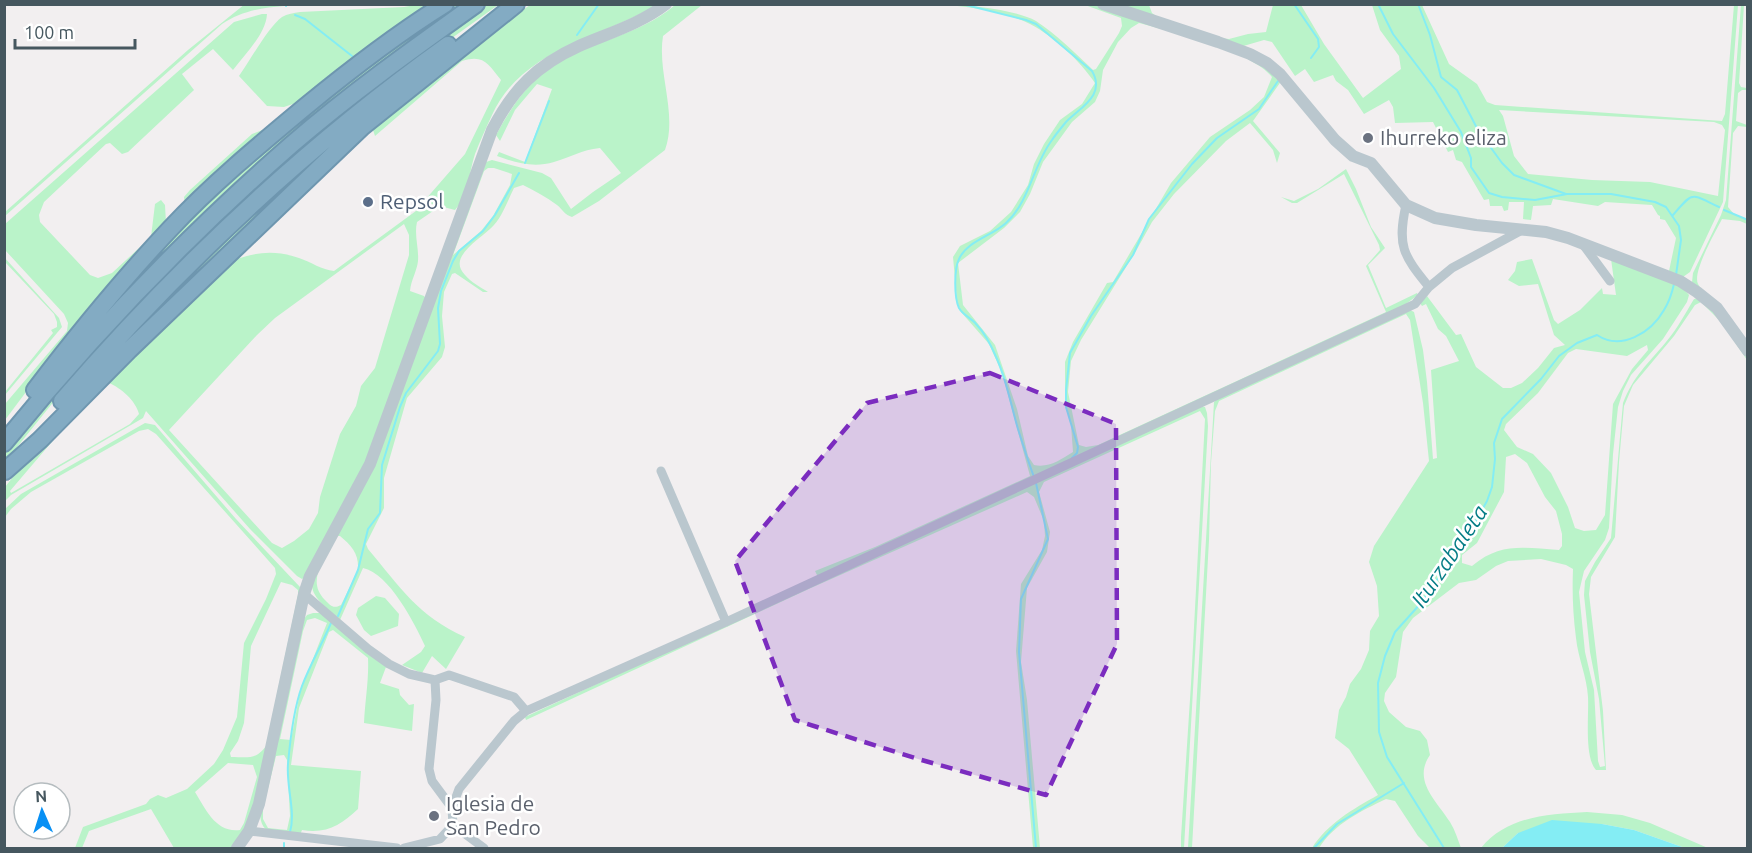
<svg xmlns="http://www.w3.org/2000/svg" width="1752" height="853" font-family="Ubuntu,sans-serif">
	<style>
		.green { fill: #baf3c9; fill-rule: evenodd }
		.water { fill: #84edf4 }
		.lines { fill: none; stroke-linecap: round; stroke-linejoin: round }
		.stream { stroke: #84edf4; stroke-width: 2 }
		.motorway-casing { stroke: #6e96af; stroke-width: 20 }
		.minor { stroke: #bac7ce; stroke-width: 9 }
		.tertiary { stroke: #bac7ce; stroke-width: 12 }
		.motorway { stroke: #83abc3; stroke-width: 16 }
		.marked { fill: #7b2cbf; fill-opacity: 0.2; stroke: #7b2cbf; stroke-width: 4.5; stroke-dasharray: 12 8; stroke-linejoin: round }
		.worship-dot { fill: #6b7280; stroke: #fff; stroke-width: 2 }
		.service-dot { fill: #5c6f8a; stroke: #fff; stroke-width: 2 }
		.labels { text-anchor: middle; stroke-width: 5; stroke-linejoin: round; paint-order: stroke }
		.worship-label { font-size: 21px; fill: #5b616d; stroke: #fff; text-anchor: start }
		.service-label { font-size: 21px; fill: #4e5e75; stroke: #fff; text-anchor: start }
		.water-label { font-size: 22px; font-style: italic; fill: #057d86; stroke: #fff }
	</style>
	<rect width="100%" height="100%" fill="#f2eff0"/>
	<path class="green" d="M245 4 341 5C302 6 256 1 222 24L5 216V212L188 50Z
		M415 5H434L379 40 296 103 284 107 267 106 239 76C249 62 269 26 282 17 287 14 294 13 300 12L404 7Z
		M452 5H463L397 53 82 341 169 238 304 110Z
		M486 5H498L378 91 55 400 5 462V452L50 396 196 240 339 113 423 49Z
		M530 5H657C600 38 522 49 492 115 486 128 480 141 475 154 469 172 469 194 455 210L428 203 425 200 465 154 501 80C488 64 484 54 462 61L375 136 373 130 376 123 475 44Z
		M675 5H702L663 36C657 73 678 114 665 150L599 201 572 217C565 215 563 210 557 205 546 197 535 191 523 185L514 188C508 200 503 215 494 225 483 238 446 256 465 275 471 282 480 287 488 292H483L455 273 452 274 444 292 442 316 445 347 442 357 407 398 384 478V508L366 544 368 549C400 587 418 616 465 637L446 669 432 656 422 673 402 665 421 652 425 646C415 624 389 573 363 568L340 620C330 610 311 598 312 584 333 541 358 501 377 458L486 162 492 160 542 173 551 178 571 209 593 192 621 173 600 148C581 150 571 157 554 162 534 168 516 163 497 156L499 152 525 162 552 89 537 84 515 110 500 141 496 135C510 110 524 87 547 70 586 41 638 37 675 5ZM488 168H494L512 174 510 185 493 216 481 231 453 255 484 171ZM337 536H340C352 546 359 554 358 570L341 605C333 609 331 606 325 600 305 580 326 557 337 536Z
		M949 5C972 5 1016 10 1036 21 1056 34 1075 53 1093 70L1096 69 1119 33 1122 26 1121 18 1085 5H1094L1248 56 1282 80 1253 121 1280 153 1277 163 1273 150 1250 123 1226 141 1174 194 1152 222 1136 251 1081 340 1071 361 1068 392 1079 445 1086 447 1098 445 1386 312 1366 266 1380 250 1379 245 1344 174 1297 203H1292L1281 197 1294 201 1318 189 1346 169 1356 189 1371 227 1385 248 1368 265 1386 308 1417 293 1418 295 1399 309 818 577 815 571 875 547 1030 476 1002 373 989 344 961 312 957 301 953 257 960 246 990 231 1011 212 1028 185 1034 164 1044 144 1060 120 1082 104 1095 83C1080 61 1055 37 1030 24 1006 12 976 8 949 5ZM1139 23C1172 32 1252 51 1272 77L1264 97 1250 110 1210 137 1171 183 1113 282 1107 283 1073 342 1065 362V403L1071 425 1073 452C1060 460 1049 468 1034 465L1028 456 1017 409 995 345 963 305 958 263 1004 228 1020 212 1030 194 1043 162 1072 122 1095 102 1100 91 1103 70 1118 42 1131 28Z
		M1110 5H1149L1152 13 1159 18 1221 38 1229 39 1248 34 1266 32 1273 5H1301L1324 44 1363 98 1401 69 1399 56 1380 30 1372 5H1422L1449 64 1477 84 1487 102 1495 105 1722 121 1725 114 1734 5H1738L1723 202 1690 272 1683 277 1669 271 1676 238 1665 220 1660 219V216L1658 215 1652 205 1605 202 1598 206 1553 199 1551 205 1533 206 1531 220 1523 219 1524 202H1509L1508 210 1504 211 1502 206H1490L1489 199 1484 200 1462 162 1456 160 1453 150 1448 152 1433 122 1395 123 1393 107 1389 100 1364 114 1348 90 1336 81 1333 75 1314 82 1305 69 1295 76 1272 42 1264 40 1240 47ZM1499 110 1714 122 1722 125 1725 130 1718 196 1650 182 1592 180 1528 174 1514 156 1503 116Z
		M1741 5H1744L1739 83 1741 87 1747 88V90H1742L1738 93 1736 121 1747 125V127L1738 126 1733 133 1728 207 1734 214 1747 220V224L1740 221 1722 219C1716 231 1692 272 1698 284 1702 292 1714 300 1721 307L1692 282 1693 273 1721 215 1726 200Z
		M262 14H267C266 34 245 54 233 70L213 49 182 74 194 90 128 152 122 154 110 143 106 144 44 202 39 215 40 222 90 275 98 278 112 273 151 237 155 204 161 200 165 205 166 223 29 388 5 420V404L67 331 68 323 64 314 5 250V224L234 22Z
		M265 129V130L185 206 184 197 190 190 252 134Z
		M337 140 100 369 175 288 253 213Z
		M420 208 433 211 417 222C414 235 419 248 418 261 417 271 411 280 410 291L424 296 426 299 373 449 305 577 302 579 297 576 250 529 146 411 143 418 11 495 5 501V487L21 467 222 266C247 253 271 248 299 258 311 262 322 270 334 271ZM404 224 409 235V255L375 368 361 386 356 406 340 434 320 497 318 513 309 529 294 541 282 548 272 543 169 430 257 335 275 318ZM109 383C121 388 136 401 139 414L130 424 11 493 10 491 56 437Z
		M4 257 59 318 62 327 5 395V392L53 333 51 330 57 327V322L54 314 5 262Z
		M1532 259 1554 320 1558 324 1580 310 1602 288 1603 294 1616 295 1611 259C1628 265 1680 281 1689 295L1687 302 1663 339 1631 375 1623 391 1618 407 1613 454 1609 528 1605 540 1584 571 1579 592 1585 652 1594 690 1598 761 1600 767 1605 766 1599 699 1590 652 1584 595 1585 581 1595 562 1611 538 1623 403C1634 375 1647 365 1666 342 1677 329 1685 314 1694 299L1701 298C1712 311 1745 346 1747 360L1721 322 1701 302 1695 305 1674 336 1633 385 1624 406 1619 462 1615 537 1591 577 1589 594 1603 711 1606 770H1596C1584 757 1589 715 1588 697 1587 677 1578 658 1576 638 1573 615 1572 592 1573 569L1566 565 1541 559 1508 561 1496 566 1476 580 1459 583 1413 618 1403 632 1396 677 1385 693 1384 701 1389 712 1406 727 1420 731 1427 740 1430 755C1412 781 1437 801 1450 822 1455 830 1458 840 1461 848H1430L1418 836 1395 801 1386 799C1361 811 1334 824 1319 848H1312C1327 824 1353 809 1378 795L1349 749 1335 738 1339 710 1346 697 1350 684 1361 669 1369 650 1370 631 1379 616 1377 586 1369 562 1374 546 1429 461 1423 403 1410 320 1406 314 1219 401 1215 411 1211 463 1209 540 1192 848H1188L1214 402 1218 398 1410 310 1414 312 1423 350 1427 382 1433 459 1437 458 1431 370 1459 361 1446 336 1438 329 1426 304 1422 306 1420 303 1427 296 1456 335 1461 334 1476 367 1503 388H1511L1522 383 1538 368 1554 348 1565 345 1554 335 1538 284 1519 286 1508 280 1515 271 1517 262ZM1647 345 1648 350 1632 369 1613 404 1605 515 1596 530 1584 531 1575 528 1568 507 1551 473 1533 454 1517 447 1504 430 1506 424 1538 393 1568 353 1576 349 1627 356ZM1515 454 1527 463 1545 497 1556 511 1562 534V546L1559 550C1524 548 1501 542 1472 566L1462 563V555L1477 543 1504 492 1506 457Z
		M1201 406 1205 407 1207 413 1208 426 1184 848H1181V837L1191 684 1205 419 1200 411 1044 482 1039 492 1050 532 1047 552 1027 588 1021 662 1027 700 1040 848H1033L1016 651 1021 584 1042 550 1045 536 1044 521 1034 497 1027 492 811 588 526 720 525 717Z
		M145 423 155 425 236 519 300 587 301 591 255 806 249 824 232 848H174L151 809 89 831 82 848H75L83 827 146 804 150 799 158 795 166 798 187 789 214 764 223 750 237 717 244 643 266 599 276 574 275 568 156 434 148 429 139 431 31 492 11 509 5 517V509L21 494ZM281 582 292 585 298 590V595L266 746C256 760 248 757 231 757L230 753 238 741 244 723 251 646ZM228 763 253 765 257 777 244 823 240 830C216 833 206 810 195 792Z
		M376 596 385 598 399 614 398 626 371 636 364 630 356 615 358 608Z
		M313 613H321L386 667 380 683 399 689 400 695 409 705 414 704 412 731 364 723C365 701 369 680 368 658L333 630 329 632 299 708 291 765 361 771 358 809C341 825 327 834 302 830L300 835C279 833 260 838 260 812L304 619 307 615ZM315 618 327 623 300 692 291 740 280 739 303 631 307 620ZM284 755 287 760 290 816 287 830 268 828 263 819V809L276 756Z
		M1587 812 1622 815 1650 823 1708 848H1685L1634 830 1602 824 1518 833 1502 848H1481C1507 816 1548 814 1587 812Z"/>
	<path class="water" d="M1552 820 1602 824 1634 830 1685 848 1547 847 1502 848 1518 833Z"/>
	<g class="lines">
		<path class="stream" d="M962 4 1026 20 1036 24 1092 71C1106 95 1081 107 1066 122 1061 128 1056 134 1052 140 1033 165 1030 201 1006 223 992 236 967 241 959 259 954 269 954 297 959 308 963 315 971 318 976 324 985 333 992 347 997 359 1007 382 1011 405 1018 429 1023 445 1028 461 1034 477
			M1294 4 1318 39 1319 47 1311 58
			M1378 4 1393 34 1434 88 1461 132 1471 158V167L1489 193 1502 197 1535 200 1567 194H1611L1655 202 1666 207 1679 226 1681 240 1676 275
			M1418 4 1430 35 1441 77 1457 90 1478 130 1502 163 1514 175 1566 194
			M286 6 287 4
			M295 15 305 19 352 56
			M577 35 599 4
			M525 163 549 101
			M1724 210 1748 220
			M1673 215C1694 190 1691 194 1719 207
			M1072 458 1077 453 1078 447 1066 407V390L1070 353 1091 316 1133 255 1149 219 1192 164 1217 138 1259 109 1278 81
			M338 616 358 570 368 529 380 513 382 465 400 407 406 393 438 351 440 344 438 308 441 291 453 261 459 251 483 231 495 215 519 173
			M290 832C296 812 286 786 288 764 290 741 294 708 302 686 310 665 322 644 331 623
			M284 843V848
			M1036 848 1019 652 1021 599 1048 539 1036 483
			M1314 848 1337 824 1404 783
			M1444 848 1387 757 1379 732 1378 683 1385 656 1395 632 1421 603 1468 535 1487 501 1492 487 1495 459 1494 443 1502 419 1541 379 1559 356 1577 343 1597 335C1621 351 1651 333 1664 310 1669 302 1672 293 1674 284"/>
		<g class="motorway-casing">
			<path id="motorway" d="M35 390C77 335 122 280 170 229 211 185 258 146 305 107 350 70 395 35 445 4
				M62 401C177 268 305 147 448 45
				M4 443C91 336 187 236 291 145 350 94 413 49 476 4
				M5 471 40 440 129 350 362 127 516 4"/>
		</g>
		<path class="minor" d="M1406 205C1397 246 1403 255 1429 287
			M1582 243 1610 281
			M661 471 726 622
			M304 594 368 649 389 664 409 674 435 680 449 675 514 697 526 711
			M435 680 436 700 429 769 432 781 452 808
			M453 825 484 848
			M249 831 397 848
			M404 848 440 839 453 825 452 808 459 789 514 721 526 711 726 622 1415 304 1429 287 1452 268 1522 230"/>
		<path class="tertiary" d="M1103 4 1218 42 1250 54 1267 63 1280 74 1335 140 1353 156 1371 163 1406 205 1435 218 1476 225 1546 232 1568 238 1680 281 1697 292 1717 308 1748 351
			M237 848 249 831 259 804 304 594 310 576 370 464 492 130C513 89 537 65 579 46 609 33 640 24 666 4"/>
		<use href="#motorway" class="motorway"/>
	</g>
	<path class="marked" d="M990 373 1116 424 1117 644 1046 795 918 759 795 720 735 561 867 403Z"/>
	<g class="worship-dot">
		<circle cx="1368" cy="138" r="6"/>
		<circle cx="434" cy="816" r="6"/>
	</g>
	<circle class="service-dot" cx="368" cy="202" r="6"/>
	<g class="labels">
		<g class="worship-label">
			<text x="1380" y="145">Ihurreko eliza</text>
			<text x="446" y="811">Iglesia de<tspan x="446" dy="24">San Pedro</tspan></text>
		</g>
		<g class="service-label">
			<text x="380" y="209">Repsol</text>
		</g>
		<g class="water-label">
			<text transform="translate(1449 556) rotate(-56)" y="8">Iturzabaleta</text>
		</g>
	</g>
	<rect width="1752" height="853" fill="none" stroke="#46575f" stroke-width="12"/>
	<g transform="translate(42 811) rotate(357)"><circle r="28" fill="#ffffff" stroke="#b5bcbf" stroke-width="1.5"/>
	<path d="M0-4.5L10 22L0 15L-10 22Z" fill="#0890f4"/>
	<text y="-9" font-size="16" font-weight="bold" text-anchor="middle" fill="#46575f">N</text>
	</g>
	<path d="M15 39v9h120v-9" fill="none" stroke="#46575f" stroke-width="3"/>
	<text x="24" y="39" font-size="18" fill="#46575f" stroke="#ffffff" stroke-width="4.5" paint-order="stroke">100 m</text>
</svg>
